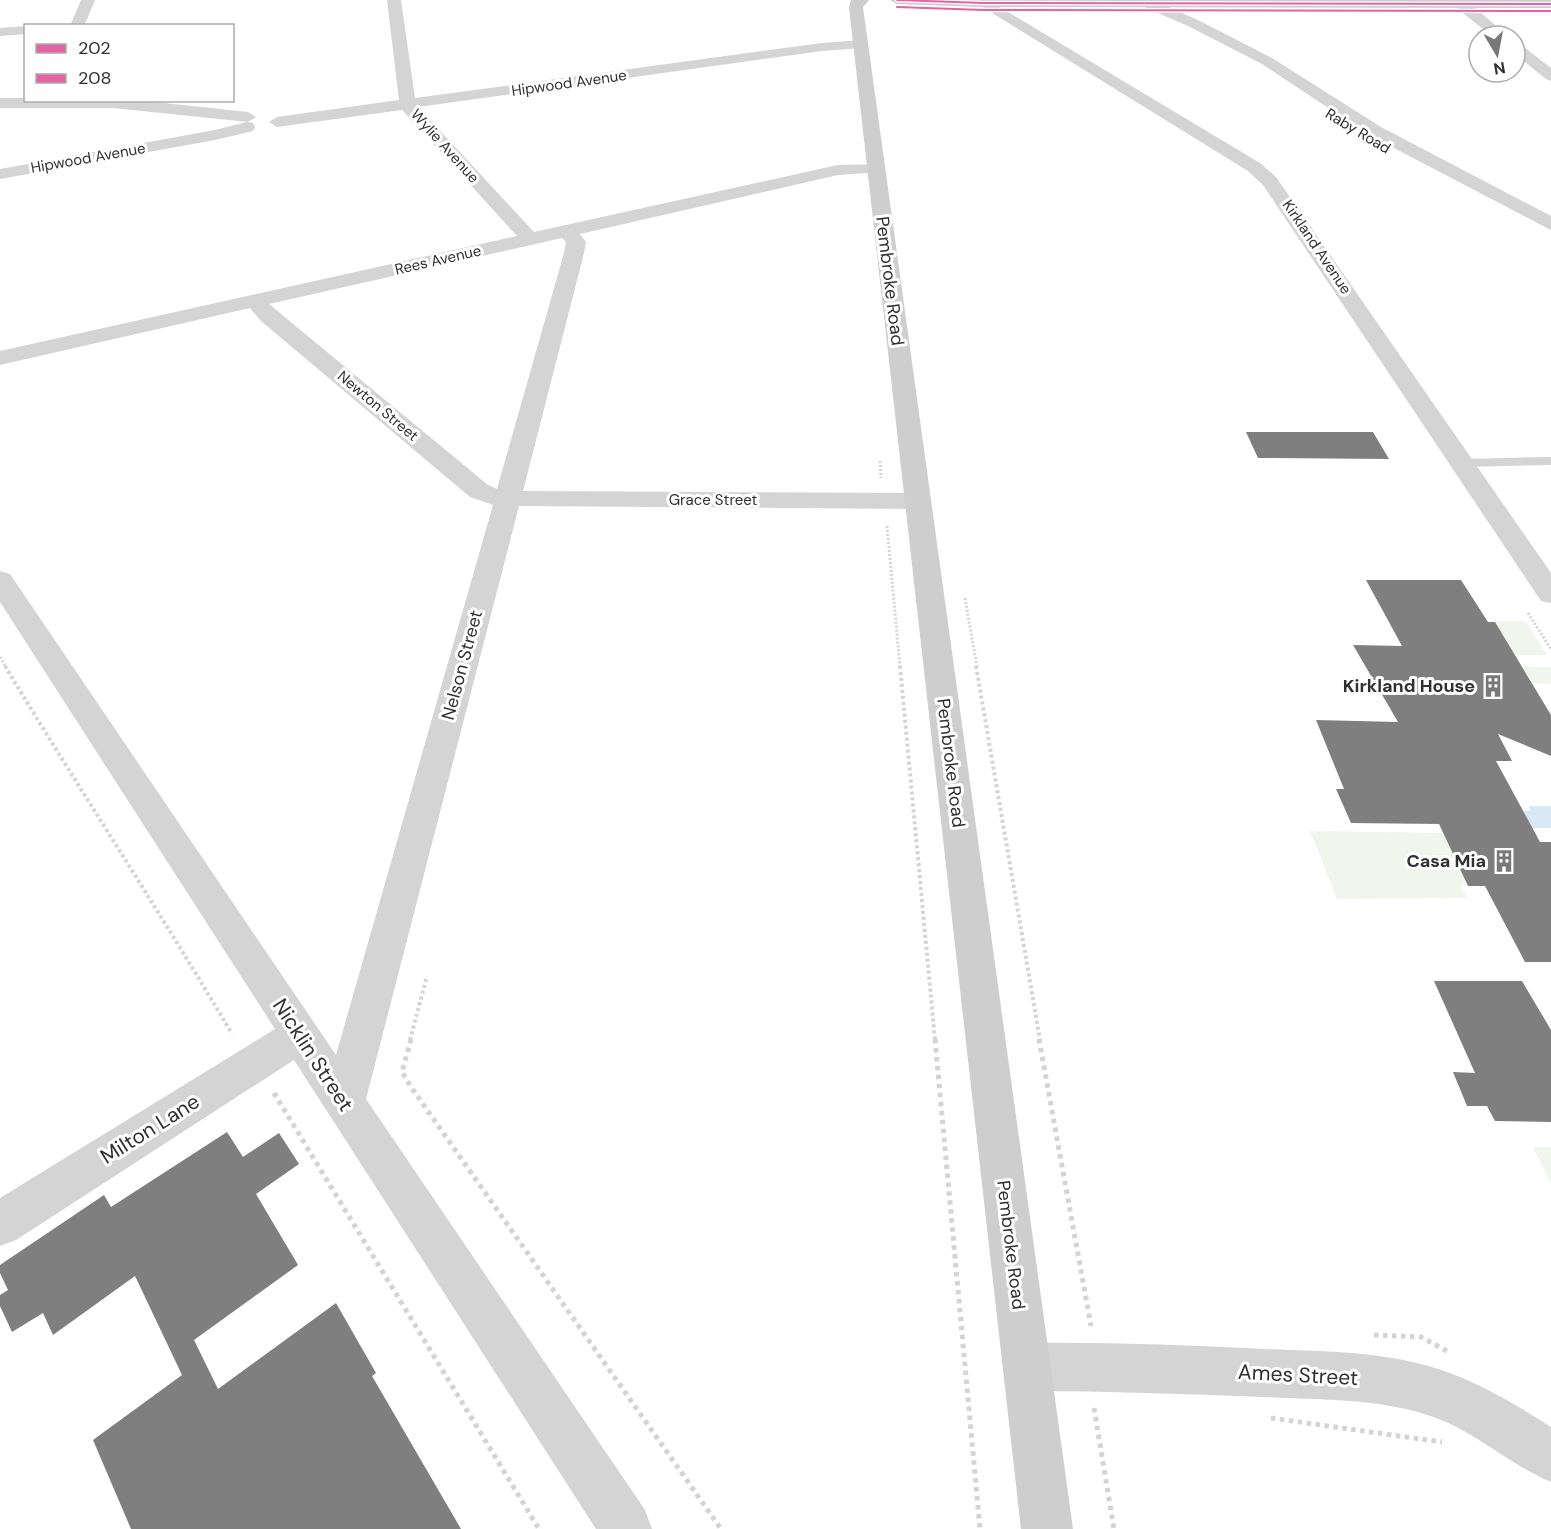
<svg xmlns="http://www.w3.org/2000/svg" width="1551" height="1529" font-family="'DM Sans',sans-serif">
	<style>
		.green { fill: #f1f6ec }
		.water { fill: #d8e8f4 }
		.building { fill: #7f7f7f }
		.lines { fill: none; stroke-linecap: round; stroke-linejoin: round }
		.path-far2 { stroke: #d4d4d4; stroke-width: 3; stroke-dasharray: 2 2; stroke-linecap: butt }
		.path-far1 { stroke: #d4d4d4; stroke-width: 4; stroke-dasharray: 3 3; stroke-linecap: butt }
		.path { stroke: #d4d4d4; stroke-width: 5; stroke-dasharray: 4.5 4.5; stroke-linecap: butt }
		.lane { fill: #d4d4d4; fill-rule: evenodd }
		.street { fill: #d4d4d4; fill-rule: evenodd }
		.secondary { fill: #cecece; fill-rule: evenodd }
		.bus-1-casing { stroke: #fff; stroke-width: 4.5 }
		.bus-2-casing { stroke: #fff; stroke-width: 4.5 }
		.bus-1 { stroke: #e463a4; stroke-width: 2 }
		.bus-2 { stroke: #e463a4; stroke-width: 2 }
		.labels { text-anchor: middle; stroke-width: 6; stroke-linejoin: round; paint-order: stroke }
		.far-street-label { font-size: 15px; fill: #303030; stroke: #fff }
		.street-label { font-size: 18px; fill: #303030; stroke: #fff }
		.poi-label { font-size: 18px; font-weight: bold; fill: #303030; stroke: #fff; text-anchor: end }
		.near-street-label { font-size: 21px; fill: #303030; stroke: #fff }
	</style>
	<rect width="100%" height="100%" fill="#fff"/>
	<path class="green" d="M1494 621H1526L1547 655H1507L1503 635Z
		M1523 667H1551V684L1533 683Z
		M1310 831 1442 833 1466 880 1461 887 1467 898 1337 899Z
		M1533 1147H1551V1184Z"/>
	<path class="water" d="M1529 806H1551V828H1516L1507 811H1530Z"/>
	<path class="building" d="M1246 432H1373L1389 459 1258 458Z
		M1366 580H1461L1488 622H1495L1551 715V756L1498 734 1512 761H1496L1540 842H1551V962H1525L1485 886H1468L1439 824 1351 823 1336 789H1344L1316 720 1398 722 1353 645 1402 646Z
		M1434 981H1522L1551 1030V1122L1495 1121 1487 1106H1467L1453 1072 1475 1073Z
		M227 1132 243 1157 279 1133 299 1164 256 1194 298 1265 194 1340 218 1389 336 1303 376 1373 372 1376 461 1529H131L93 1440 182 1375 135 1276 53 1335 43 1313 12 1332 0 1306V1295L8 1290 0 1273V1265L104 1195 111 1207Z"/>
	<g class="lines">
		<path class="path-far2" d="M880 461 881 478
			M887 526 900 667
			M965 598 977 667
			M1528 613 1551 649
			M0 657 6 667"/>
		<path class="path-far1" d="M5 666C79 789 159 910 232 1034
			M900 666 935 1040
			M976 666 1040 1040
			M410 1040 427 976"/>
		<path class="path" d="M411 1039 402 1072 411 1087 721 1529
			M935 1039 980 1529
			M1039 1039 1091 1326
			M274 1093 539 1529
			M1374 1335 1421 1337 1447 1351
			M1094 1408 1114 1529
			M1271 1418 1442 1442"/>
		<path class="lane" d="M1551 457V465L1463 467 1457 463 1463 459Z"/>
		<path class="street" d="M81 0H95L84 26H70Z
			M387 0H401L415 98 822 43 861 40 868 44 861 48 822 51 418 107 534 232 838 165 882 164 885 168 882 172 838 175 580 234 586 242 584 253 523 491 918 493 927 495 931 501 927 507 918 509 519 506 366 1099 645 1510 652 1529H596L294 1060 16 1240 0 1246V1198L275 1029 0 602V571L10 574 336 1055 493 505 470 497 261 321 250 308 0 365V351L517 236 402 110 277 127 269 122 277 117 399 100ZM562 238 566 242 564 253 497 489 488 485 269 304Z
			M971 0H988L1260 163 1276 177 1551 573V603L1541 601 1263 185 1248 171Z
			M1142 0H1152L1198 20 1272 58 1381 127 1551 216V230L1369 135 1262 64 1188 26 1142 6 1140 3Z
			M1452 0H1466L1508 36H1492L1459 10Z
			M26 26V34L0 36V28Z
			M1515 43 1520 44 1551 68V81L1546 79 1515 54Z
			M0 98H26V100H136L248 112 256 117 248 122 113 108H0Z
			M247 122 253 123 255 127 253 131 215 140 0 179V169L215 130Z
			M1027 1343C1106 1342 1184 1345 1263 1349 1317 1351 1372 1351 1425 1365 1470 1377 1512 1402 1551 1427V1482C1508 1464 1473 1429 1427 1415 1375 1398 1318 1400 1264 1397 1185 1394 1106 1391 1027 1391L1010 1384 1003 1367 1010 1350Z"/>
		<path class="secondary" d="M851 0H869L863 7 1073 1529H1021L849 7Z
			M890 0H1551V8L983 7 897 4Z"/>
		<g class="bus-1-casing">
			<path id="bus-1" d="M897 0 983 3 1551 4"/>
		</g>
		<g class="bus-2-casing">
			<path id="bus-2" d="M897 7 983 10 1551 11"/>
		</g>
		<use href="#bus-1" class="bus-1"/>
		<use href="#bus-2" class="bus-2"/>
	</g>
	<defs>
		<g id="building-bare" transform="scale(1.8)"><path d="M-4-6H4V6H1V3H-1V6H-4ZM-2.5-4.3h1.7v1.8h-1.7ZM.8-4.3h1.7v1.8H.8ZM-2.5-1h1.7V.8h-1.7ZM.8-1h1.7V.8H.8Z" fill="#787878" stroke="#fff" stroke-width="2.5" paint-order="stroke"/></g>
	</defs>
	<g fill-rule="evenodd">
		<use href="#building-bare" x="1493" y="686"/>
		<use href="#building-bare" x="1504" y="861"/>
	</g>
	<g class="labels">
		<g class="far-street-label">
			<text transform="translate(569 83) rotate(-8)" y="5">Hipwood Avenue</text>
			<text transform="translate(1358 131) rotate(31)" y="5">Raby Road</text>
			<text transform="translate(445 146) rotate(48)" y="5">Wylie Avenue</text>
			<text transform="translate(88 158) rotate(-10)" y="5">Hipwood Avenue</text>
			<text transform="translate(1317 247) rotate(56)" y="5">Kirkland Avenue</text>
			<text transform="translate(438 260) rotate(-13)" y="5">Rees Avenue</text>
			<text transform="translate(378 406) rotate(40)" y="5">Newton Street</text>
			<text x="713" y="505">Grace Street</text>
		</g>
		<g class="street-label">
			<text transform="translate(890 281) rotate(83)" y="6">Pembroke Road</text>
			<text transform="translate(462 665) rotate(-75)" y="6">Nelson Street</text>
			<text transform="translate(951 763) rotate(83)" y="6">Pembroke Road</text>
			<text transform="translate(1011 1245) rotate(83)" y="6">Pembroke Road</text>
		</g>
		<g class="poi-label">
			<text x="1475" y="692">Kirkland House</text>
			<text x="1486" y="867">Casa Mia</text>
		</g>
		<g class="near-street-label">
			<text transform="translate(313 1055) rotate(57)" y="7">Nicklin Street</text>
			<text transform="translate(150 1129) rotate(-32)" y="7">Milton Lane</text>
			<text transform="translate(1298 1375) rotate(3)" y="7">Ames Street</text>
		</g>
	</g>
	<rect x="24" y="24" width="210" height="78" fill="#ffffff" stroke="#acacac" stroke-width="1.5"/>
	<rect x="36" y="44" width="30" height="9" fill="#e463a4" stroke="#acacac" stroke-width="1.5"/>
	<text x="78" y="54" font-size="18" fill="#303030">202</text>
	<rect x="36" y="74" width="30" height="9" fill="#e463a4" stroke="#acacac" stroke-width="1.5"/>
	<text x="78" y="84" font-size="18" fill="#303030">208</text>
	<g transform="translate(1497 54) rotate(170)"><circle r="28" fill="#ffffff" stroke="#acacac" stroke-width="1.5"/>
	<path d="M0-4.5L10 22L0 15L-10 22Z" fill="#787878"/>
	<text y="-9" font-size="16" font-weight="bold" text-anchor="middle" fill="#303030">N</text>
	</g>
</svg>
